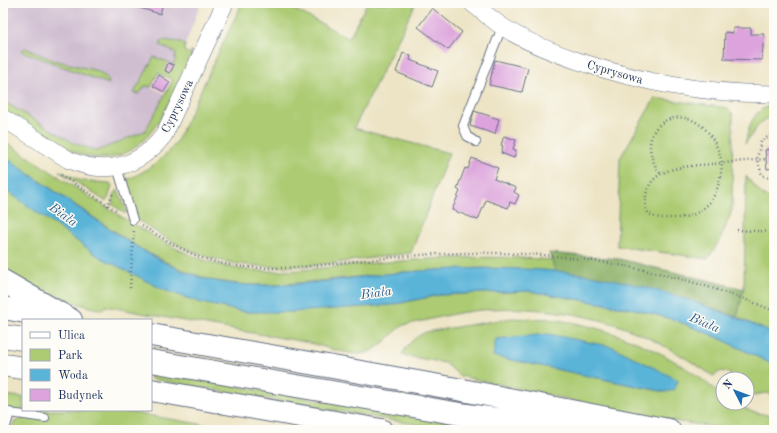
<svg xmlns="http://www.w3.org/2000/svg" width="777" height="433" font-family="'Old Standard TT',serif">
	<style>
		.industrial { fill: #cfbdd0 }
		.green { fill: #accb72; stroke: #647d68; fill-rule: evenodd }
		.forest { fill: #89af64; stroke: #526f61 }
		.water { fill: #5ab4d8; stroke: #3a729b }
		.building { fill: #dca3dc }
		.lines { fill: none; stroke-linecap: round; stroke-linejoin: round }
		.lane-casing { stroke: #646e82; stroke-width: 10 }
		.street-casing { stroke: #646e82; stroke-width: 18 }
		.highway-casing { stroke: #646e82; stroke-width: 24 }
		.path { stroke: #646e82; stroke-width: 2.5; stroke-dasharray: 1 3; stroke-linecap: butt }
		.lane { stroke: #fff; stroke-width: 8 }
		.street { stroke: #fff; stroke-width: 17 }
		.highway { stroke: #fff; stroke-width: 22 }
		.labels { text-anchor: middle; stroke-width: 3; stroke-linejoin: round; paint-order: stroke }
		.street-label { font-size: 12px; fill: #1b2f5e; stroke: #fdfcf7 }
		.water-label { font-size: 13px; font-style: italic; fill: #315e89; stroke: #fdfcf7 }
	</style>
	<rect width="100%" height="100%" fill="#fdfcf7"/>
	<filter id="ink" filterUnits="userSpaceOnUse"><feTurbulence type="fractalNoise" baseFrequency=".025" numOctaves="2"/><feDisplacementMap in="SourceGraphic" scale="8" xChannelSelector="R" yChannelSelector="G"/><feConvolveMatrix kernelMatrix="1 2 1 2 8 2 1 2 1" color-interpolation-filters="sRGB"/></filter>
	<filter id="wash" filterUnits="userSpaceOnUse"><feTurbulence type="fractalNoise" baseFrequency=".012" numOctaves="4" result="noise"/><feDisplacementMap in="SourceGraphic" scale="16" xChannelSelector="R" yChannelSelector="G"/><feGaussianBlur stdDeviation="0.9" result="paint"/><feColorMatrix in="noise" values="0 0 0 0 0 0 0 0 0 0 0 0 0 0 0 0 0 1.4 0 .05"/><feComposite in="paint" operator="in"/></filter>
	<g filter="url(#wash)">
		<rect width="100%" height="100%" fill="#ede4c5"/>
		<path class="industrial" d="M3 3H201L183 50 176 81 158 73 151 87 169 96 148 134 99 155 73 147 3 106Z"/>
		<path class="green" d="M242 3H282L349 38 367 3H416L354 128 449 153 411 253C340 261 263 280 194 252 173 244 155 231 136 219L126 180C147 171 164 160 177 141Z
			M162 40 181 42 185 45 184 51 190 54 192 50V55C171 100 145 177 80 154 53 144 28 125 3 110V101L74 143 97 151 145 131 173 80 158 73 151 87 145 86 139 94 134 93 154 57 174 64 176 53 160 45Z
			M25 48 53 60 98 71 108 79 109 84 21 51Z
			M655 98 727 108 733 114 732 210 721 238 708 259 617 246 620 158Z
			M774 105V114L760 123 745 144C749 126 753 108 774 105Z
			M3 140C42 166 82 192 122 217 156 238 190 259 229 267 273 276 317 268 361 264 425 259 488 254 552 260L555 271 481 268 406 272 277 285H246L210 280 176 267 139 248 3 156Z
			M59 171 82 181 110 183 112 186 108 199 105 201Z
			M746 176 763 196 774 199V334L737 317 744 289Z
			M3 188 164 290 202 303 245 312 391 305 439 295 529 291 635 309 675 320 719 338 774 365V395L767 393 747 396V379H733L729 373 721 371 713 376C687 358 658 341 628 329 588 313 525 305 482 310 456 312 430 320 404 325 390 334 377 354 359 354 344 354 316 344 300 341 234 330 170 319 105 306L103 310C67 303 35 287 3 271Z
			M116 190 119 192 127 212 125 214 112 204Z
			M512 318C524 319 537 318 549 319 611 326 677 354 723 397V403H734L752 412 774 416V430H734L654 418 460 376 445 363 402 355C407 344 415 337 426 332ZM494 356 678 380V381L674 389 665 392Z
			M151 372 500 430H448L151 379Z
			M3 395 23 397V410H117L235 430H11L14 422 24 418 3 408Z"/>
		<path class="forest" d="M549 253 619 259 744 289 737 317C678 296 618 279 555 271Z"/>
		<path class="water" d="M3 156C38 180 73 204 108 228 140 249 173 271 210 280 268 294 347 277 406 272 469 267 533 266 595 276 657 287 717 308 774 334V365L719 338 675 320 635 309 529 291 439 295 391 305 293 312H245L202 303 164 290 98 256 3 188Z
			M548 334 613 347 678 380 674 390 665 392 493 356 496 339Z"/>
		<g id="blocks">
			<path class="building" d="M123 3H163L160 14Z
				M432 8 462 32 448 50 418 27Z
				M733 28H751V34H764L762 60 724 59 725 32 733 33Z
				M403 53 411 56 410 60 438 71 432 87 396 72Z
				M495 60 528 68 522 92 489 85Z
				M168 63 174 65 170 73 165 71Z
				M159 75 170 82 164 92 153 86Z
				M474 111 499 119 495 134 470 126Z
				M504 136 516 140 513 149 516 150 514 158 501 153 503 146 501 145Z
				M774 148V168L767 169 765 150Z
				M472 158 498 168 494 179 516 188 514 192 519 195 515 204 510 202 508 208 486 200 478 220 452 210 460 191 457 189 465 168 468 169Z"/>
		</g>
	</g>
	<g filter="url(#ink)">
		<use href="#blocks" fill-opacity="0" stroke="#646e82" stroke-width="1"/>
		<g class="lines">
			<g class="lane-casing">
				<path id="lane" d="M476 142 467 136 463 126 502 27
					M117 167 133 220
					M3 412 45 418
					M5 430 10 412"/>
			</g>
			<g class="street-casing">
				<path id="street" d="M472 3C482 11 492 20 503 27 526 42 552 52 578 61 646 84 702 93 774 94
					M3 118 69 160C107 176 139 167 164 135L225 3"/>
			</g>
			<g class="highway-casing">
				<path id="highway" d="M3 281 71 320
					M3 308 54 317
					M151 335 457 389 669 430
					M3 336 23 339
					M151 361 460 414 572 430
					M3 365 23 368
					M151 390 381 430"/>
			</g>
			<path class="path" d="M774 133 761 141 757 159 762 175 774 180
				M660 173C622 120 704 85 722 163 689 167 640 163 646 210 652 218 659 218 668 218 705 220 720 197 722 163L766 159
				M61 175 117 211
				M107 206 113 193
				M142 226C165 239 187 254 212 261 261 274 309 266 358 261 403 256 449 252 495 253 590 254 686 274 774 311
				M737 230 774 232
				M130 288 134 230"/>
			<use href="#lane" class="lane"/>
			<use href="#street" class="street"/>
			<use href="#highway" class="highway"/>
		</g>
	</g>
	<g class="labels">
		<g class="street-label">
			<text transform="translate(615 72) rotate(16)" y="4">Cyprysowa</text>
			<text transform="translate(177 106) rotate(-64)" y="4">Cyprysowa</text>
		</g>
		<g class="water-label">
			<text transform="translate(64 214) rotate(36)" y="5">Biała</text>
			<text transform="translate(376 292) rotate(-8)" y="5">Biała</text>
			<text transform="translate(705 322) rotate(23)" y="5">Biała</text>
		</g>
	</g>
	<rect width="777" height="433" fill="none" stroke="#fdfcf7" stroke-width="16"/>
	<rect x="22" y="319" width="130" height="92" fill="#fdfcf7" stroke="#a3aaba"/>
	<rect x="30" y="332" width="20" height="6" fill="#ffffff" stroke="#a3aaba"/>
	<text x="58" y="339" font-size="12" fill="#1b2f5e">Ulica</text>
	<rect x="30" y="349" width="20" height="12" fill="#accb72" stroke="#a3aaba"/>
	<text x="58" y="359" font-size="12" fill="#1b2f5e">Park</text>
	<rect x="30" y="369" width="20" height="12" fill="#5ab4d8" stroke="#a3aaba"/>
	<text x="58" y="379" font-size="12" fill="#1b2f5e">Woda</text>
	<rect x="30" y="389" width="20" height="12" fill="#dca3dc" stroke="#a3aaba"/>
	<text x="58" y="399" font-size="12" fill="#1b2f5e">Budynek</text>
	<g transform="translate(735 391) rotate(312)"><circle r="19" fill="#fdfcf7" stroke="#a3aaba"/>
	<path d="M0-3L7 15L0 10L-7 15Z" fill="#1f6fb2"/>
	<text y="-6" font-size="11" font-weight="bold" text-anchor="middle" fill="#1b2f5e">N</text>
	</g>
</svg>
